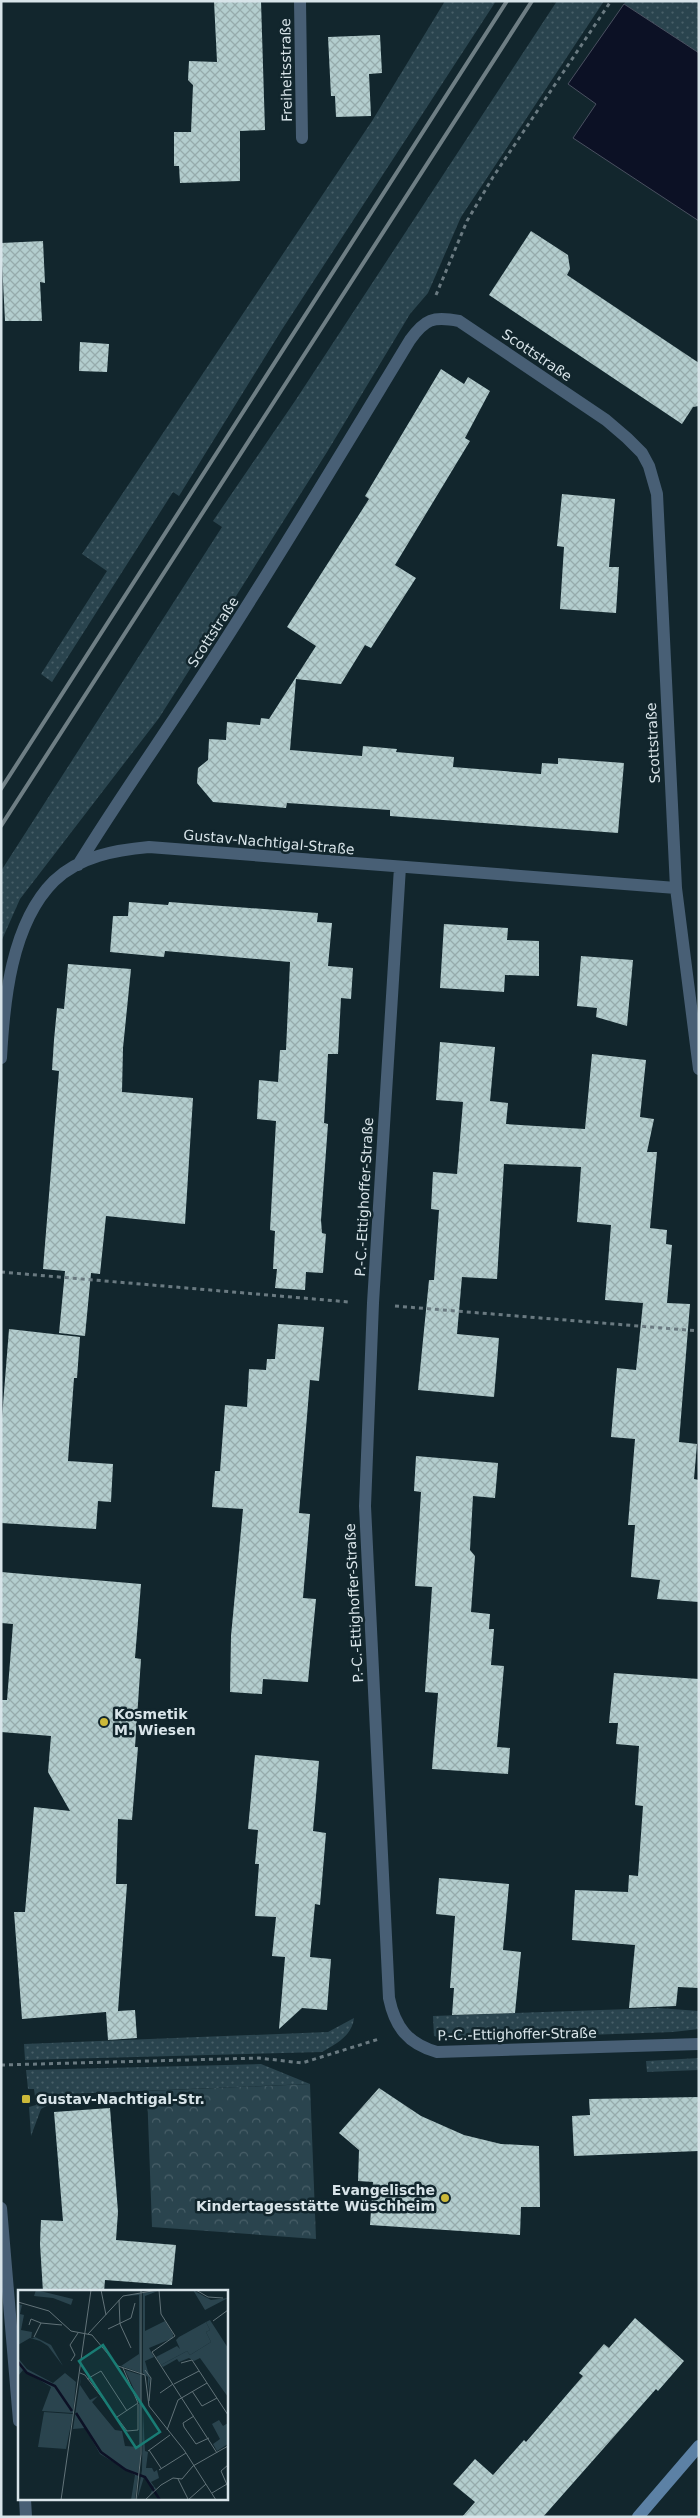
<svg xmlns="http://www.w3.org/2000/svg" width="700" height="2518" font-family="'DejaVu Sans',sans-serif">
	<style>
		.grass { fill: url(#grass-dots) }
		.park { fill: url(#park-crowns) }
		.water { fill: #0c1125; stroke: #495060 }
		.building { fill: url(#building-cross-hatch) }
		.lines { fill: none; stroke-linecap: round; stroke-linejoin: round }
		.path { stroke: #6a7a81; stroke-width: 3; stroke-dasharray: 4 4; stroke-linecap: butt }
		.minor { stroke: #485f75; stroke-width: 12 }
		.tertiary { stroke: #485f75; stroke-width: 12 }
		.secondary { stroke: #5c81a5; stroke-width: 12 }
		.rail { stroke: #6e7e84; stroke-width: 4 }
		.poi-dot { fill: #ccb939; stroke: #12262d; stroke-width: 2 }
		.labels { text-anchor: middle; stroke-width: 5; stroke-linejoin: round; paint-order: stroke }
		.street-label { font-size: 14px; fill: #d8e4e9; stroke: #12262d }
		.poi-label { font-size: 14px; font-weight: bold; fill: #d8e4e9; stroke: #12262d; text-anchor: start }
		.inset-river { fill: none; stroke: #0c1125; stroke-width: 2.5 }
		.inset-road { fill: none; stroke: #617278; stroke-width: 1 }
		.view { fill: #197c74; fill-opacity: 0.15; stroke: #197c74; stroke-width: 2.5 }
		.inset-edge { fill: none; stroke: #d8e4e9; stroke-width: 2.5 }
	</style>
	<defs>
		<pattern id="grass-dots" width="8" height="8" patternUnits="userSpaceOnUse" patternTransform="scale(1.25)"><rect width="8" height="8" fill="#2a444e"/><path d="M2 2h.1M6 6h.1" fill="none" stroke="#485f68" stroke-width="1.8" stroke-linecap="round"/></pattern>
		<pattern id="park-crowns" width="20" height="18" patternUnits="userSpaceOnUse" patternTransform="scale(1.25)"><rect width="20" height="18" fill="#2a444e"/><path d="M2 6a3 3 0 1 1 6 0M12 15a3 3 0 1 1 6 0" fill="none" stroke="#485f68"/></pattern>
		<pattern id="building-cross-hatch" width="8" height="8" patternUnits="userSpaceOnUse" patternTransform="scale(1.25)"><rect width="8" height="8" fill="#b3cdce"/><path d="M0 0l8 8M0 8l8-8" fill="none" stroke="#96abac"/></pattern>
	</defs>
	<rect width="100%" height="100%" fill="#12262d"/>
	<path class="grass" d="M445 1H496L281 331 179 496 173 492 52 682 41 674 107 571 82 554 372 121Z
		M557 1H604L461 217 428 293 410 314 327 452 159 718 20 899 1 942V871L222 527 213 521 295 401Z
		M626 1H699V53L624 4Z
		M658 2008 699 2011V2029L673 2032 447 2040 434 2036 433 2016Z
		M354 2018C352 2036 337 2043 322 2052L25 2060 24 2044 328 2032Z
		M699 2058V2070L647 2072 646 2061Z
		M261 2064 310 2084 68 2094 41 2109 31 2136 29 2107 36 2105 34 2089H28L26 2070Z"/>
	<path class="park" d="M310 2084 316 2239 152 2227 147 2091Z"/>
	<path class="water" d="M624 4 699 53V221L573 138 596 104 568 84Z"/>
	<path class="building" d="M214 1H261L265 130 240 131V181L180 183 179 166H174V132H191L193 85 188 80 189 61 217 62Z
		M380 35 382 73 369 74 371 116 336 117 335 96H331L328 37Z
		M531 231 568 255 570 269 567 275 699 363V406L693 407 682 424 489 295Z
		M43 241 45 283 40 282 42 321H5L1 243Z
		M80 342 109 344 107 372 79 371Z
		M441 369 464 384 468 377 490 391 465 438 470 441 395 565 416 578 371 648 365 645 341 684 296 679 290 750 362 756 363 746 397 749 396 752 454 757 453 767 541 774 542 763 558 764V758L624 763 618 833 390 816V810L287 803 286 808 213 802 197 783 198 768 208 760 209 739 226 740 227 722 260 725 261 718 269 719 316 646 287 627 369 499 365 496Z
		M562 494 615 499 609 567H619L616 613 560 609 564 547 557 546Z
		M129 902 168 905 169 902 318 913 317 922 332 923 328 966 353 968 351 999 341 998 338 1054H328L324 1123 328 1124 321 1220 322 1233 326 1234 323 1273 306 1272 305 1290 275 1288 277 1269H273L275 1231 270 1230 276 1121 257 1119 259 1080 278 1082 280 1050H286L290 962 165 951 164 957 110 952 113 916H128Z
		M444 924 508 928 507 940 539 941V976L505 975 504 992 440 988Z
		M581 956 633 960 627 1026 596 1017 597 1008 577 1006Z
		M68 964 131 969 123 1048 122 1092 193 1098 185 1224 106 1216 100 1274 91 1273 85 1336 59 1333 65 1271 43 1269 59 1071 52 1070 54 1040 57 1008 64 1009Z
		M440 1042 495 1047 490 1101 508 1103 506 1124 585 1129 592 1054 646 1060 640 1117 654 1119 647 1152H657L650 1228 667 1230 666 1244 672 1245 667 1303 690 1304 679 1442 697 1444 694 1479 699 1480V1602L657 1599 660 1580 631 1577 635 1525H628L635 1439 611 1437 617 1368 636 1370 643 1303 605 1300 611 1225 577 1222 581 1167 504 1164 497 1279 462 1277 457 1334 499 1338 494 1397 418 1390 429 1280H434L439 1210 431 1209 433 1172 457 1174 463 1102 436 1100Z
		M278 1324 324 1327 319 1381 310 1380 299 1513 310 1514 303 1598 316 1599 308 1682 263 1679 262 1694 230 1692 231 1636 243 1509 212 1507 215 1471H220L225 1405 247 1407 249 1369 266 1370 267 1359H275Z
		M9 1329 80 1337 77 1378H74L68 1461 113 1464 111 1502 98 1501 96 1529 1 1523V1430Z
		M416 1456 498 1463 495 1498 473 1496 470 1550 475 1556 471 1612 490 1614 489 1629H494L491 1665 504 1666 497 1747 510 1748 508 1774 432 1769 438 1693 425 1692 432 1587 415 1586 421 1492 414 1491Z
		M1 1572 141 1584 135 1658 141 1659 135 1747H138L132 1820 118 1819 116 1884H127L118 2011 135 2010 137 2038 108 2040 106 2012 22 2019 14 1912H25L34 1807 70 1811 48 1772 51 1736 1 1732V1700H7L13 1624 1 1623Z
		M614 1673 699 1679V1988L678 1987 676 2006 629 2008 635 1945 572 1940 575 1890 628 1892 629 1875 638 1876 643 1806 635 1805 639 1746 616 1744 618 1723H609Z
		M255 1755 319 1761 313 1831 326 1833 320 1905 315 1904 310 1957 331 1959 327 2010 302 2008 279 2029 285 1957 272 1956 276 1917 255 1916 259 1864H255L258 1830 248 1829Z
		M439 1878 509 1884 503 1950 521 1952 515 2013 452 2015 454 1988H450L455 1916 436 1914Z
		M379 2088 421 2116 464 2135 501 2144 539 2146 540 2207H521L520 2235 370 2225 373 2182 358 2181 359 2150 339 2133Z
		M699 2097V2151L574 2156 572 2116 590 2115 589 2099Z
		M110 2108 118 2212 116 2240 176 2245 172 2285 105 2280 104 2292H43L40 2244 41 2220 63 2221 54 2112Z
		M635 2318 684 2361 658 2391 656 2389 543 2517H462L475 2502 453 2484 475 2459 493 2475 524 2440 526 2442 583 2376 579 2373 604 2344 609 2348Z"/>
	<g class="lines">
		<path class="path" d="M436 295 467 221 493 177 611 1
			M1 1272 349 1302
			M395 1306 699 1331
			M1 2065 259 2058 302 2063 379 2039"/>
		<path class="minor" d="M300 1 302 138
			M78 865C121 795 169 728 213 659 281 554 345 447 410 340 425 319 433 316 459 321L606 420 627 438 642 453 649 466 657 494 676 888 699 1069
			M400 867 373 1303 365 1506 389 1998C395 2027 408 2044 437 2052L699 2044
			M1 1058C4 1001 11 924 54 881 80 856 116 850 149 847L676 888"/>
		<path class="tertiary" d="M1 2208 19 2421
			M25 2499 26 2517"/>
		<path class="secondary" d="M638 2517 699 2446"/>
		<path class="rail" d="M1 789 507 1
			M1 826 532 1"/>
	</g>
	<g class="poi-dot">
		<circle cx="104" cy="1722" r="5"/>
		<rect x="21" y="2094" width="10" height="10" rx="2.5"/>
		<circle cx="445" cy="2198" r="5"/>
	</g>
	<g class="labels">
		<g class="street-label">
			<text transform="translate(286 70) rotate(-91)" y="5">Freiheitsstraße</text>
			<text transform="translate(537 355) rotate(34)" y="5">Scottstraße</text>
			<text transform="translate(213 632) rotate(-57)" y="5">Scottstraße</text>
			<text transform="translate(653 743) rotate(-93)" y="5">Scottstraße</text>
			<text transform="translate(269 842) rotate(5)" y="5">Gustav-Nachtigal-Straße</text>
			<text transform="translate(364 1197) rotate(-87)" y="5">P.-C.-Ettighoffer-Straße</text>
			<text transform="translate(354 1603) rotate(-93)" y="5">P.-C.-Ettighoffer-Straße</text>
			<text transform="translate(517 2034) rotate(-1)" y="5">P.-C.-Ettighoffer-Straße</text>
		</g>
		<g class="poi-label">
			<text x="114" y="1719">Kosmetik<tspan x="114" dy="16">M. Wiesen</tspan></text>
			<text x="36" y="2104">Gustav-Nachtigal-Str.</text>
			<text x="435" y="2195" text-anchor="end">Evangelische<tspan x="435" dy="16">Kindertagesstätte Wüschheim</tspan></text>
		</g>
	</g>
	<g transform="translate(18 2290)">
		<rect width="210" height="210" fill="#12262d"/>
		<path d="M18 0 55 9 53 15 35 8 16 6ZM140 1 127 6V41L147 31 155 44V48L131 58 136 67 127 71 132 89 130 100V87L125 83V3ZM122 3 123 83 103 76 121 64V5L106 6ZM0 14 7 16 4 15 2 24 6 25 3 40 14 42 13 49 17 47 33 55 45 76 30 56 22 51 12 48 0 55ZM0 68 9 79 35 93 47 83 58 92 55 123 24 121 33 97 5 80 0 86ZM107 80 123 85 122 169 117 210H113L117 185 82 164 67 138 55 139 63 85 62 95 72 110 80 106 74 112 97 140 104 141 107 156 121 157V110ZM125 120 127 161 130 162 128 178H134L136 182 139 180 141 188 133 192 138 199 131 206 136 197 126 187 119 210 124 180ZM26 122 55 124 48 159 20 157Z" fill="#2a444e"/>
		<path d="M175 0 193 10 210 8 187 20Z" fill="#2a444e"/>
		<path d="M201 130 205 136 210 133V154L199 161 195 154 202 149 194 134Z" fill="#2a444e"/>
		<path d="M192 30 210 58V107L182 68 176 71 171 68 161 72 159 69 145 77 143 75 169 61 172 65 193 52 188 42 192 40 188 32Z" fill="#2a444e"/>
		<path d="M188 32 192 40 188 42 193 52 172 65 169 61 143 75 138 67 159 56 162 59 158 50 161 47Z" fill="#2a444e"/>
		<path class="inset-river" d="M0 72 9 83 37 96 54 121M58 123 83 162 108 180 127 187 142 210"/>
		<path class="inset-road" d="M83 0 88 25M141 0 143 24 157 46 134 62 199 163M178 0 190 7 205 8M101 10 102 34 113 58M0 12 31 21 53 41 74 45 100 76 127 85 131 116 166 160 198 210M195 31 210 20M11 35 13 29 23 33M90 39 113 28 117 13M70 44 105 6 140 0M16 47 23 33 44 35M53 71 57 65 52 55 60 43M163 73 174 70 210 125M127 80 133 88 131 111M62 83 67 85 109 141 120 140V114M69 89 83 81 109 121M156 94 181 81M174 101 184 116 199 108M142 103 155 94M176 126 165 133 166 137 178 154 191 148M99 127 120 113 105 78M149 140 160 110 189 93M131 160 143 178M130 161 152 145M210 175 203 181 210 197M141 180 168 163M160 189 170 209M194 203 209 194M43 210 73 0M118 210 123 164V0M127 210 143 195 155 188 164 189 175 176 210 156M170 210 188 194"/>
		<path class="view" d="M85 55 142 142 118 158 61 71Z"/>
		<rect width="210" height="210" class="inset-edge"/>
	</g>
	<rect width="700" height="2518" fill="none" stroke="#d8e4e9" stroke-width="5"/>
</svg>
